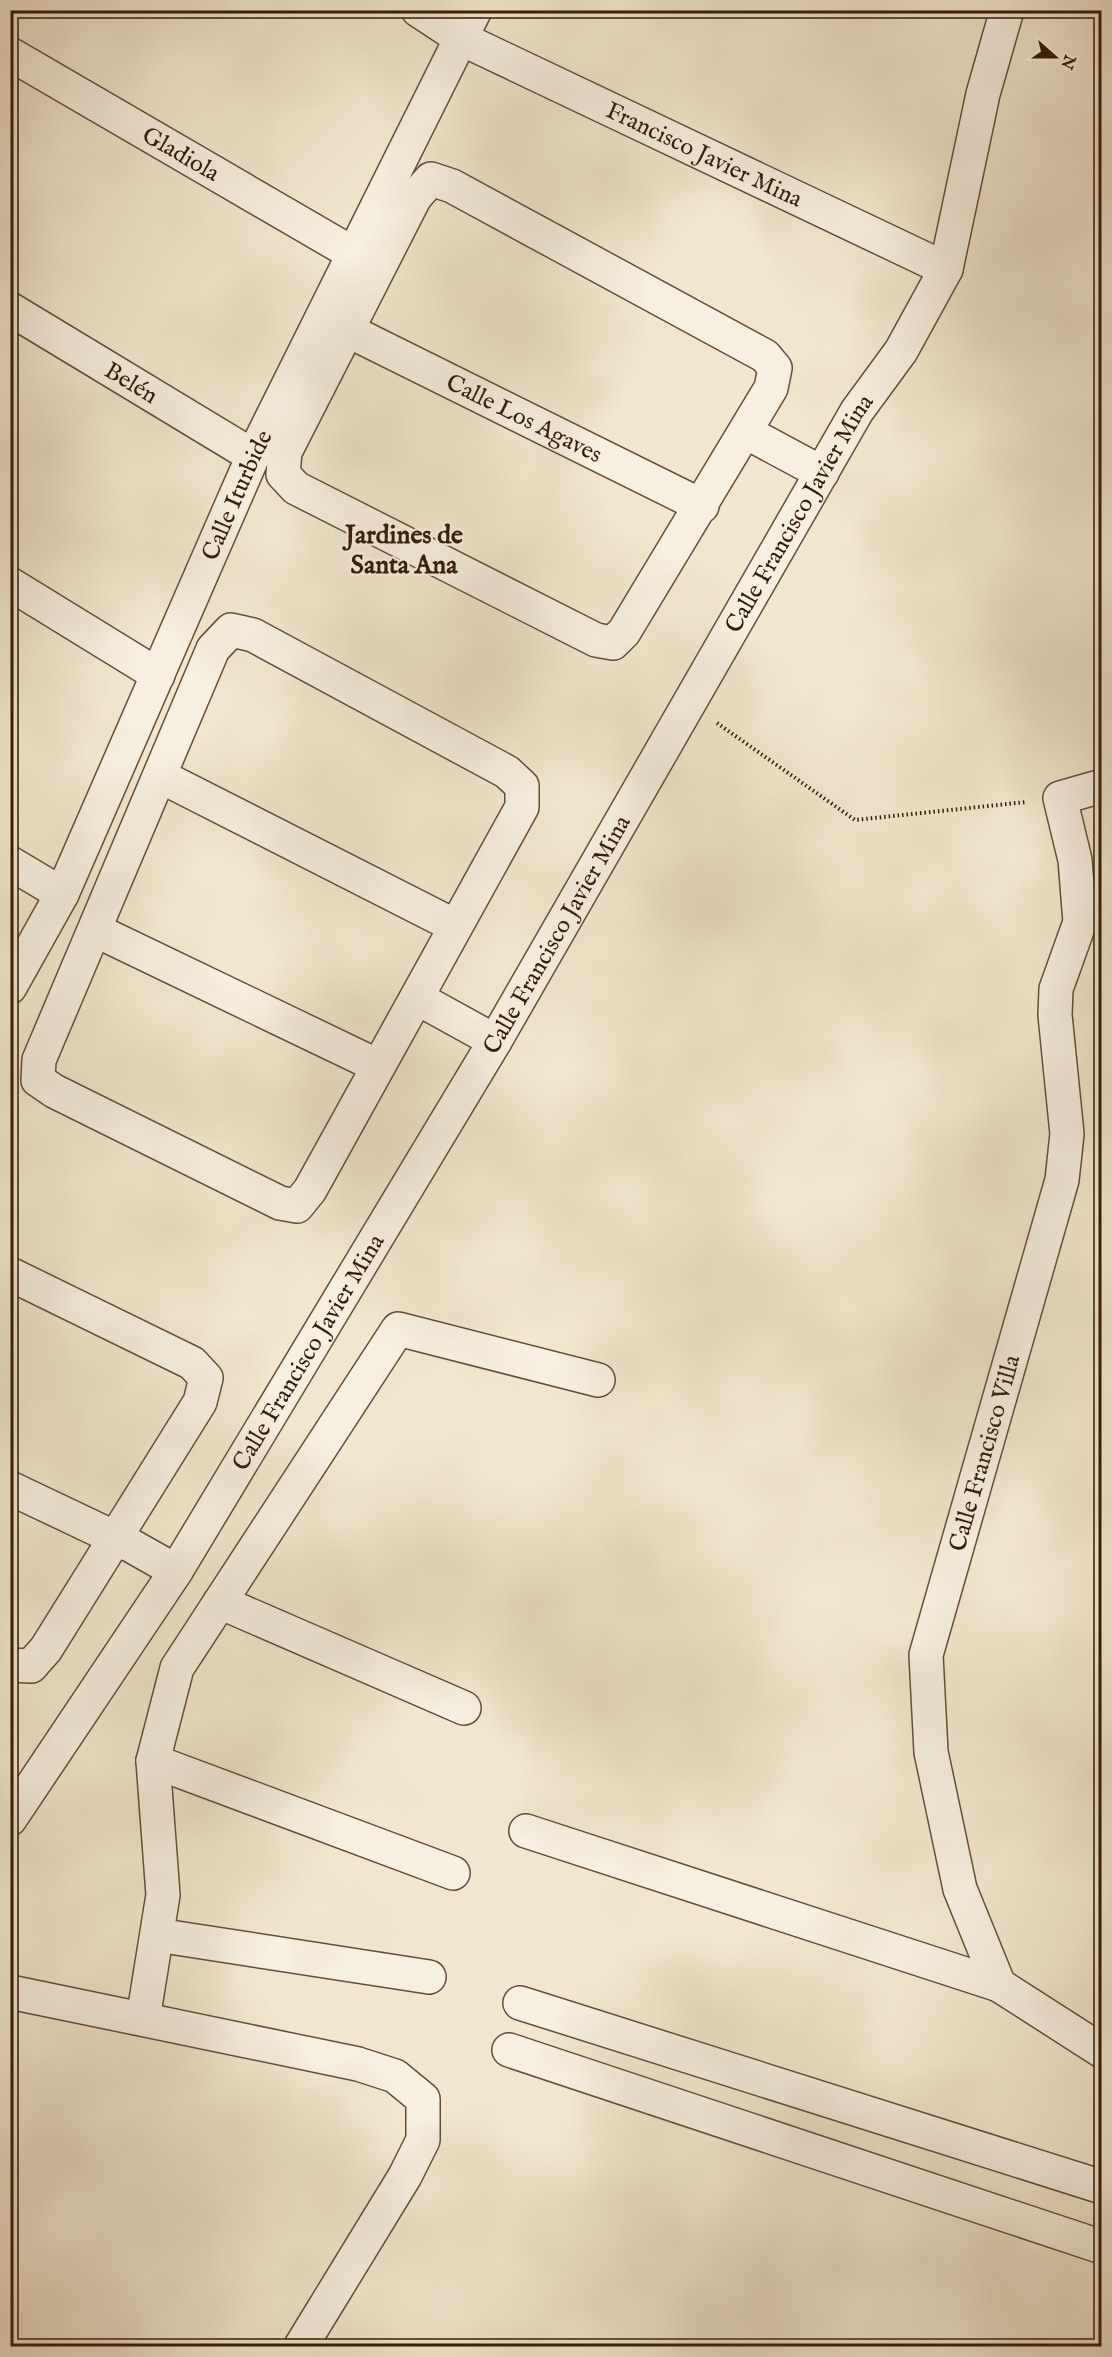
<svg xmlns="http://www.w3.org/2000/svg" width="1112" height="2357" font-family="'IM FELL English',serif">
	<style>
		.lines { fill: none; stroke-linecap: round; stroke-linejoin: round }
		.minor-casing { stroke: #644e39; stroke-width: 36 }
		.path { stroke: #351b07; stroke-width: 4; stroke-dasharray: 1.5 3; stroke-linecap: butt }
		.minor { stroke: #f7efdf; stroke-width: 33 }
		.labels { text-anchor: middle; stroke-width: 4.5; stroke-linejoin: round; paint-order: stroke }
		.street-label { font-size: 24px; fill: #351b07; stroke: #f7efdf }
		.neighbourhood-label { font-size: 26px; font-weight: bold; fill: #351b07; stroke: #f7efdf }
	</style>
	<rect width="100%" height="100%" fill="#f2e7ce"/>
	<filter id="stains"><feTurbulence type="fractalNoise" baseFrequency=".00333" numOctaves="4"/><feColorMatrix values="0 0 0 0 .2 0 0 0 0 .09 0 0 0 0 .02 0 0 0 .5 -.17"/></filter>
	<radialGradient id="worn" r=".72"><stop offset=".6" stop-color="#630" stop-opacity="0"/><stop offset="1" stop-color="#630" stop-opacity=".3"/></radialGradient>
	<g class="lines">
		<g class="minor-casing">
			<g id="minor">
				<path id="s1" d="M418 10 462 39 946 269"/>
				<path id="s2" d="M10 54 352 253"/>
				<path d="M431 179 452 186 765 356 775 368 771 388 624 632 613 643 596 640 296 488 283 474 285 452 415 197Z"/>
				<path id="s3" d="M10 309 253 456"/>
				<path id="s4" d="M347 330 702 506"/>
				<path d="M746 432 822 473"/>
				<path d="M10 584 158 675"/>
				<path d="M231 630 253 635 507 772 522 786V807L310 1190 297 1206 280 1203 54 1091 38 1080 39 1060 213 649Z"/>
				<path d="M160 776 455 926"/>
				<path d="M1102 786 1060 798 1075 860 1080 922 1056 989 1055 1015 1067 1134 1062 1180 926 1655 931 1752 960 1889 999 1985 1102 2051"/>
				<path d="M10 863 62 894"/>
				<path d="M95 930 378 1066"/>
				<path id="s5" d="M10 987 62 894 253 456 475 10"/>
				<path d="M417 998 495 1041"/>
				<path d="M10 1274 192 1363 206 1378 200 1402 46 1649 31 1666 10 1665"/>
				<path d="M10 1488 130 1545 176 1571"/>
				<path d="M220 1602 464 1708"/>
				<path d="M153 1761 453 1873"/>
				<path id="s6" d="M10 1819 176 1571 495 1041 857 411 901 351 946 269 983 94 1007 10"/>
				<path d="M526 1831 999 1985"/>
				<path d="M157 1935 429 1977"/>
				<path d="M10 1992 358 2064 395 2076 423 2099V2140L405 2176 301 2346"/>
				<path d="M520 2003 1102 2187"/>
				<path d="M143 2019 163 1895 153 1761 177 1668 398 1329 598 1380"/>
				<path d="M509 2050 1102 2247"/>
			</g>
		</g>
		<path class="path" d="M717 723 855 820 1026 802"/>
		<use href="#minor" class="minor"/>
	</g>
	<g class="labels">
		<g class="street-label">
			<text dy="8" stroke="none"><textPath href="#s2" startOffset="198">Gladiola</textPath></text>
			<text dy="8" stroke="none"><textPath href="#s1" startOffset="321">Francisco Javier Mina</textPath></text>
			<text dy="8" stroke="none"><textPath href="#s3" startOffset="142">Belén</textPath></text>
			<text dy="8" stroke="none"><textPath href="#s4" startOffset="198">Calle Los Agaves</textPath></text>
			<text dy="8" stroke="none"><textPath href="#s5" startOffset="542">Calle Iturbide</textPath></text>
			<text dy="8" stroke="none"><textPath href="#s6" startOffset="1526">Calle Francisco Javier Mina</textPath></text>
			<text dy="8" stroke="none"><textPath href="#s6" startOffset="1040">Calle Francisco Javier Mina</textPath></text>
			<text dy="8" stroke="none"><textPath href="#s6" startOffset="554">Calle Francisco Javier Mina</textPath></text>
			<text transform="translate(984 1453) rotate(-74)" y="8">Calle Francisco Villa</text>
		</g>
		<g class="neighbourhood-label">
			<text x="404" y="543">Jardines de<tspan x="404" dy="30">Santa Ana</tspan></text>
		</g>
	</g>
	<rect width="1112" height="2357" fill="none" stroke="#f2e7ce" stroke-width="36"/>
	<rect x="12" y="12" width="1088" height="2333" fill="none" stroke="#351b07" stroke-width="3"/>
	<rect x="18" y="18" width="1076" height="2321" fill="none" stroke="#351b07" stroke-width="1.5"/>
	<g transform="translate(1055 57) rotate(111)" stroke="#f7efdf" stroke-width="4.5" paint-order="stroke">
	<path d="M0-4.5L10 22L0 15L-10 22Z" fill="#351b07"/>
	<text y="-9" font-size="16" font-weight="bold" text-anchor="middle" fill="#351b07">N</text>
	</g>
	<rect width="100%" height="100%" filter="url(#stains)"/>
	<rect width="100%" height="100%" fill="url(#worn)"/>
</svg>
